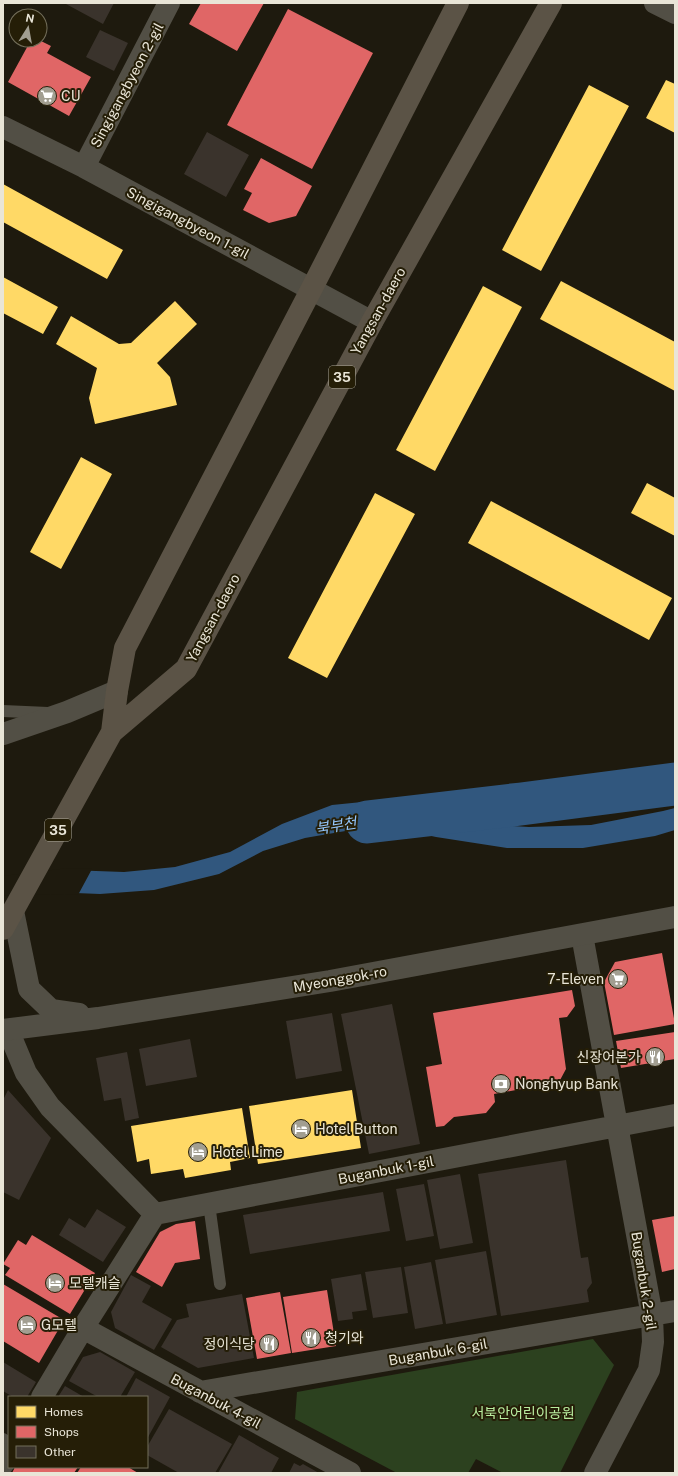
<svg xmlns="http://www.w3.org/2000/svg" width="678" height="1476" font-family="'Public Sans','Noto Sans KR',sans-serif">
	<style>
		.green { fill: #2c411f }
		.water { fill: #31577e }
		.pier { fill: #1e1a0e }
		.homes { fill: #ffd966 }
		.shops { fill: #e06666 }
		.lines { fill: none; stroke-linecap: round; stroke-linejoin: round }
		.river { stroke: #31577e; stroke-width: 43 }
		.building { fill: #3a332c }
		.lane { stroke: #524f45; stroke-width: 12 }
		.street { stroke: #524f45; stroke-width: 22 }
		.secondary { stroke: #524f45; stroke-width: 22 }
		.primary { stroke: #5b5346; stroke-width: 22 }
		.labels { text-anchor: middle; stroke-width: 4; stroke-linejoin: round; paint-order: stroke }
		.shield { fill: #251e07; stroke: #aea999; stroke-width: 1 }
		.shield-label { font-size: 13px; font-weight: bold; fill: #e9e5d7 }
		.street-label { font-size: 14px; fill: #e9e5d7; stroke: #251e07 }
		.poi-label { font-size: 14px; fill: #e9e5d7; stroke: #251e07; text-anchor: start }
		.park-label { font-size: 14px; fill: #b8ed9f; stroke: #251e07 }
		.water-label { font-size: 15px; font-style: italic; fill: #94c6fc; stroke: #251e07 }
	</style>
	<rect width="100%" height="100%" fill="#1e1a0e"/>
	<path class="green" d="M593 1339 614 1365 560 1473H503L476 1459 468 1473H397L295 1419 297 1392Z"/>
	<path class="water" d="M382 800 426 815 478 824 529 827 591 825 663 811 675 808V830L655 836 583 848H507L436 837 380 825 305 838 263 851 219 874 154 890 100 894 51 892 68 870 124 872 175 867 230 852 282 824 332 805Z"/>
	<path class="pier" d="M68 868 92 869 78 895 51 894 3 896V876Z"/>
	<path class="homes" d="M666 80 675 84V133L646 118Z
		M589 85 629 106 541 271 502 250Z
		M3 184 123 250 107 279 3 222Z
		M3 277 58 307 43 334 3 313Z
		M561 281 675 342V391L540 319Z
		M483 286 522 307 435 471 396 450Z
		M175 301 197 324 157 363 170 377 177 405 95 424 89 398 97 368 56 344 71 316 119 344 131 343Z
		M81 457 112 474 61 569 30 552Z
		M647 483 675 498V536L631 513Z
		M375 493 415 514 327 678 288 658Z
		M491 501 672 598 649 640 468 543Z
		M352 1090 361 1148 258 1164 249 1106Z
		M242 1108 250 1158 230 1162 231 1170 185 1178 183 1169 151 1174 149 1159 137 1162 131 1126Z"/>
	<path class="shops" d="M201 3H264L237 51 189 24Z
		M288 9 373 53 312 169 227 125Z
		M31 40H39L51 46 47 53 91 77 69 116 8 82Z
		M261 158 312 186 296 216 269 223 243 210 252 193 244 189Z
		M662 953 675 1024 614 1035 604 982 615 962Z
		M572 990 575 1006 567 1017 559 1018 566 1069 559 1082 494 1094 495 1102 486 1113 454 1117 444 1126 436 1127 426 1067 442 1064 433 1013Z
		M675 1032V1059L621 1068 616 1041Z
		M675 1216V1269L662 1272 652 1220Z
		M195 1221 200 1259 175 1263 162 1287 136 1272 160 1232 176 1224Z
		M32 1235 95 1273 70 1314 5 1275 10 1268 3 1264 18 1240 26 1245Z
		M3 1284 64 1320 39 1363 3 1341Z
		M327 1290 336 1346 292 1353 283 1297Z
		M280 1292 291 1353 257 1359 246 1298Z
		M15 1467H78L74 1473H12Z
		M81 1467H128L138 1473H77Z"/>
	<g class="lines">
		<path class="river" d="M367 822 521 804 675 784"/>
	</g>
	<path class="building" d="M67 3H114L103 24 66 4Z
		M100 30 128 43 114 71 86 57Z
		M207 132 249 155 226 197 184 174Z
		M392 1004 420 1144 369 1154 341 1014Z
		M332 1013 342 1071 296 1079 286 1021Z
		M190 1039 197 1077 146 1086 139 1049Z
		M127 1052 139 1118 125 1121 121 1098 104 1101 96 1058Z
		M8 1090 51 1138 19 1200 3 1192V1100Z
		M566 1160 581 1258 588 1257 592 1283 587 1290 589 1302 501 1316 478 1174Z
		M460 1174 473 1243 440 1249 427 1180Z
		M424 1184 434 1236 406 1241 396 1189Z
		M383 1192 390 1231 250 1254 243 1215Z
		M97 1209 126 1227 103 1262 59 1235 69 1218 85 1228Z
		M486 1251 497 1315 446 1324 435 1260Z
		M431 1262 443 1324 415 1329 404 1267Z
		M401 1267 408 1313 373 1318 365 1272Z
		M361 1274 367 1310 352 1312 353 1319 338 1321 331 1279Z
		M131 1275 151 1286 142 1302 172 1319 154 1350 115 1328 111 1312Z
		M242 1294 254 1358 198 1368 161 1347 177 1320 189 1317 186 1304Z
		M100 1352 135 1372 120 1397H98L69 1381 83 1357Z
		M3 1362 36 1382 27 1397H13L3 1391Z
		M136 1378 170 1397 147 1439V1397H126Z
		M65 1386 84 1397H58Z
		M169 1409 232 1444 215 1473H179L147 1455V1447Z
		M239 1435 279 1458 271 1473H218Z
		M294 1463 300 1466 303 1464 319 1473H289Z"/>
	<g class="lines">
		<path class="lane" d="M3 711 48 713
			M209 1204 220 1284
			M3 1439 9 1443"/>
		<path class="street" d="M655 3 675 13
			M3 127 84 167 372 322
			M84 167 169 3
			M3 734 67 712 117 691
			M582 935 652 1316 653 1342 649 1370 595 1473
			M8 1030 26 1073 50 1107 155 1214
			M83 1328 350 1473
			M200 1392 675 1311
			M42 1397 83 1328 155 1214 675 1115
			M3 1464 9 1454"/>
		<path class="secondary" d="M13 911 29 989 51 1010 79 1014
			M3 1030 98 1018 330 981 675 917"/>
		<path class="primary" d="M112 732 117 691 125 648 311 290 458 3
			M3 929 112 732 186 669 372 322 551 3"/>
	</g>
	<defs>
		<g id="supermarket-disc" transform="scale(1)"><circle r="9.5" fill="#a29e91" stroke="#251e07"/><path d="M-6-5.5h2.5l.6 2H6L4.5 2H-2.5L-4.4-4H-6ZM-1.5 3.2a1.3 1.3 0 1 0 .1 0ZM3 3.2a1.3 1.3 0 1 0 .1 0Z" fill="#fff"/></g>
		<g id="restaurant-disc" transform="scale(1)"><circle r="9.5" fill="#a29e91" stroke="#251e07"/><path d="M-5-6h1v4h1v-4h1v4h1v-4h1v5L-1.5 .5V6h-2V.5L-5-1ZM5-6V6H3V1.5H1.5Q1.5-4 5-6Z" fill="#fff"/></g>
		<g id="bank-disc" transform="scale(1)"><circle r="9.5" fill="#a29e91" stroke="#251e07"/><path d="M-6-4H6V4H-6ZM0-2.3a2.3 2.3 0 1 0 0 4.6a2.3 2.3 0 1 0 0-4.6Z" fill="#fff"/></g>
		<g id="hotel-disc" transform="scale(1)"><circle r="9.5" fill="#a29e91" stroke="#251e07"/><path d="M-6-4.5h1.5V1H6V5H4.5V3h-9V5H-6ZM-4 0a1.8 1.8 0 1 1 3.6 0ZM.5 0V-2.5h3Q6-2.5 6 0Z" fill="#fff"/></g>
	</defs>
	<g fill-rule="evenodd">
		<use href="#supermarket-disc" x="47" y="96"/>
		<use href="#supermarket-disc" x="618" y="979"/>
		<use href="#restaurant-disc" x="655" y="1057"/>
		<use href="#bank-disc" x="501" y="1084"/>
		<use href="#hotel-disc" x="301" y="1129"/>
		<use href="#hotel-disc" x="198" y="1152"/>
		<use href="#hotel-disc" x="55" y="1283"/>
		<use href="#hotel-disc" x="27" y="1325"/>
		<use href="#restaurant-disc" x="311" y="1338"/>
		<use href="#restaurant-disc" x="269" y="1344"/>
	</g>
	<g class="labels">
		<g class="shield">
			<rect x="329" y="366" width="26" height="22" rx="3"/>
			<rect x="45" y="819" width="26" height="22" rx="3"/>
		</g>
		<g class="shield-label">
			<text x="342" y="382">35</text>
			<text x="58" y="835">35</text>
		</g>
		<g class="street-label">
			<text transform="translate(127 85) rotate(-62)" y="5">Singigangbyeon 2-gil</text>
			<text transform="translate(188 223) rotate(28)" y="5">Singigangbyeon 1-gil</text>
			<text transform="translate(378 311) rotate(-61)" y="5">Yangsan-daero</text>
			<text transform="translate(213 618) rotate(-62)" y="5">Yangsan-daero</text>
			<text transform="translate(340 979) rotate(-10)" y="5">Myeonggok-ro</text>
			<text transform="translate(386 1170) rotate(-11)" y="5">Buganbuk 1-gil</text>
			<text transform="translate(644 1281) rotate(81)" y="5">Buganbuk 2-gil</text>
			<text transform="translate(438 1352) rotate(-10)" y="5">Buganbuk 6-gil</text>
			<text transform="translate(216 1401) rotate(28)" y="5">Buganbuk 4-gil</text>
		</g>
		<g class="poi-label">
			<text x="61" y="101">CU</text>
			<text x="604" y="984" text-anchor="end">7-Eleven</text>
			<text x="641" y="1062" text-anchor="end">신장어본가</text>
			<text x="515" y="1089">Nonghyup Bank</text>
			<text x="315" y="1134">Hotel Button</text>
			<text x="212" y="1157">Hotel Lime</text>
			<text x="69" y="1288">모텔캐슬</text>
			<text x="41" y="1330">G모텔</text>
			<text x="325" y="1343">청기와</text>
			<text x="255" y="1349" text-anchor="end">정이식당</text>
		</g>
		<g class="park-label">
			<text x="523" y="1418">서북안어린이공원</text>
		</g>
		<g class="water-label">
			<text transform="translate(336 826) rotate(-9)" y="5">북부천</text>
		</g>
	</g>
	<rect width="678" height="1476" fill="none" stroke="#e9e5d7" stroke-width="8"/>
	<rect x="8" y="1396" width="140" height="72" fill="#251e07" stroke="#736e5a"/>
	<rect x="16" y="1406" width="20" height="12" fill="#ffd966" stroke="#736e5a"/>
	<text x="44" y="1416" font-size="12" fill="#e9e5d7">Homes</text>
	<rect x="16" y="1426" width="20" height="12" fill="#e06666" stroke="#736e5a"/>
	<text x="44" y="1436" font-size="12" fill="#e9e5d7">Shops</text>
	<rect x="16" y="1446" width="20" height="12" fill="#3a332c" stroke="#736e5a"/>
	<text x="44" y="1456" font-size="12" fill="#e9e5d7">Other</text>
	<g transform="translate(28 28) rotate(11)"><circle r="19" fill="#251e07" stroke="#736e5a"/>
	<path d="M0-3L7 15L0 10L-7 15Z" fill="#a29e91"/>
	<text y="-6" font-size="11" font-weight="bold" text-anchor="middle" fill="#e9e5d7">N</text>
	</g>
</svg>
